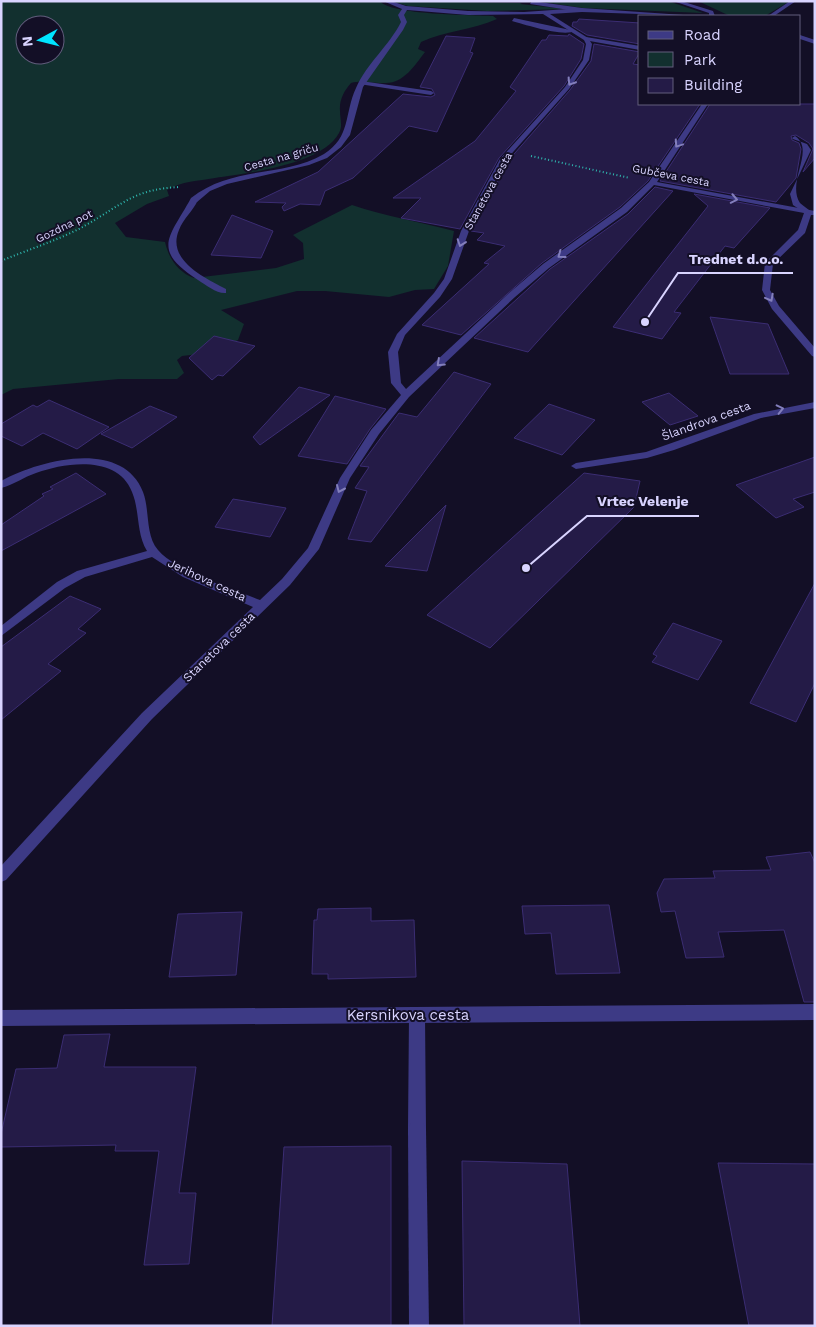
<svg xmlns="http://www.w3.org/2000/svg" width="816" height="1327" font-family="'Work Sans',sans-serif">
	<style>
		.green { fill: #12302f; fill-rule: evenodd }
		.building { fill: #241b47; stroke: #3b2d73 }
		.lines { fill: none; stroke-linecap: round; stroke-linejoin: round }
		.path { stroke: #2fb8b0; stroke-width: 2; stroke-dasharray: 1 2.5; stroke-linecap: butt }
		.service { fill: #3d3a85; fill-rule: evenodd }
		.pedestrian { fill: #3d3a85; fill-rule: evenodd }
		.minor { fill: #3d3a85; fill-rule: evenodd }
		.oneway { stroke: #837fbc }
		.labels { text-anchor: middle; stroke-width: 4; stroke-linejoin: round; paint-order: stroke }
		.far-street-label { font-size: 11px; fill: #d9d4ff; stroke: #130f26 }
		.street-label { font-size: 12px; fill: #d9d4ff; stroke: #130f26 }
		.near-street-label { font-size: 15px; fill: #d9d4ff; stroke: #130f26 }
		.leader { fill: none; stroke: #d9d4ff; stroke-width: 2 }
		.callout-dot { fill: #d9d4ff; stroke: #130f26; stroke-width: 2 }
		.callout-label { font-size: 14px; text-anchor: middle; font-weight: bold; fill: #d9d4ff; stroke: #130f26; stroke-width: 4; stroke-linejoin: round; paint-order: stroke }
	</style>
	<rect width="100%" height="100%" fill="#130f26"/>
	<path class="green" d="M1 1H380C389 15 474 15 493 16L497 19C472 30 445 31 421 42L418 49 425 52C415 65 404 83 386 83 373 84 364 80 351 83 344 91 339 100 340 111 340 119 343 126 339 133 322 165 247 173 215 178 198 181 182 181 167 190L169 196 147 204 115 223 126 237 165 242C169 259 178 272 194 278L276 268 304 259 303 243 293 235 352 205C385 216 420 222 454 231L448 266 434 289 415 290 389 297 325 291H297L221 310 244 324 238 340 216 352 182 356 177 360 184 373 177 379H119L13 389 1 395ZM25 25H55V55H25Z
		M390 1 522 3 520 4 566 9 487 11 408 6Z
		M535 1H668L703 13 583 8Z
		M790 1 765 16H730L700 2Z"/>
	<path class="building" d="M579 19 640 23V44L587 35 572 26 573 22H577Z
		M569 34 584 44 581 59 564 86 499 158 460 229 401 218 421 198H393L475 141 516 91 510 87 542 40H546L549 35 568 36Z
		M446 36 475 38 470 52 473 53 437 132 409 126 353 178 325 191 320 205 300 204 284 211 282 207 286 203 255 202 318 172 403 94 431 97 435 95 432 89 420 87Z
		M594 44 640 52 633 64 640 65V104H700L648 181 620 207 542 263 461 335 422 325 489 264 484 263 505 246 477 240 484 233 471 231 508 161 570 90 591 61Z
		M710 104H815V158L803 172 813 149 809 143 796 135 791 136 792 140 799 143 801 149 796 178 776 202 660 181Z
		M655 187 673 191 528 352 474 338 550 269 628 214Z
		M694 194 770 208 734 248 725 246 674 312 681 313 662 339 613 327 708 206Z
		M232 215 273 231 261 258 211 255Z
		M710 317 768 324 789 374H730Z
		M214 336 255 346 223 376 218 375 212 380 189 358Z
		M454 372 491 384 371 542 348 539 367 491 355 488 369 467 360 466 399 413 417 417Z
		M299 387 330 395 260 445 253 437Z
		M669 393 698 416 670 425 642 402Z
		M335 396 386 409 370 429 347 464 298 456Z
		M49 400 109 427 77 449 43 433 22 446 1 436V424L33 405 37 407Z
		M549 404 595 420 562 455 514 438Z
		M150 406 177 417 132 448 101 434Z
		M815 457V492L793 499 804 507 776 518 736 485Z
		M76 473 106 494 1 551V525L44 496 42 494 53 489 50 487Z
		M584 473 640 481 634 507 490 648 427 615Z
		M233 499 286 508 270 537 215 527Z
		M446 505 427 571 385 566Z
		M815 583V683L796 722 750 703Z
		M70 596 101 609 78 629 86 633 48 664 61 671 1 720V647Z
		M673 623 722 641 698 680 652 662 657 656 653 654Z
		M810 852 815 863V1002H804L784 930 718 932 724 957 686 958 675 911 661 912 657 893 664 879 715 878 713 871 771 870 766 857Z
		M609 905 620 973 556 974 551 933 525 934 522 906Z
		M371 908V921L414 920 416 977 328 979V974H312L314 920H317L318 909Z
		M242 912 236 975 169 977 178 914Z
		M110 1034 104 1067H196L179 1193H196L189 1264 144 1265 159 1151H115L116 1145 1 1147V1134L16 1069 57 1068 64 1035Z
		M391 1146V1326H272L284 1147Z
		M462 1161 567 1164 580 1326H464Z
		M718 1163 815 1164V1326H749Z"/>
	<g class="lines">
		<path class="path" d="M531 156 630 178
			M1 261C29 249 60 240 86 225 123 204 134 189 180 187"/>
		<path class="service" d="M532 1 582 8 585 10 582 12 530 4Z
			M514 18 575 31C562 37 527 25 512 21Z
			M586 37 640 46V50L584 40Z
			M361 81 431 91 434 93 431 95 359 84Z
			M795 136C816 150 786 181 800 203 803 206 809 209 812 213L808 215 793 205 790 194 811 150 807 144 793 139 792 138Z
			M191 198 198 200C193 211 183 219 179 230 166 260 205 278 226 289V293C217 294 206 285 198 280 150 249 170 237 191 198Z
			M417 1007 423 1010 425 1015 426 1129 423 1135 417 1138 411 1135 408 1129 409 1015 411 1010Z"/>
		<path class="pedestrian" d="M417 1120 423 1123 426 1129 429 1326H409L408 1129 411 1123Z"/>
		<path class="minor" d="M383 1H391L406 6 468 11 524 12 582 8 698 16 582 12 550 14 588 38 592 44 589 60 569 89 506 160 469 231 452 279 440 297 405 335 398 352 401 383 406 389 509 293 543 264 621 208 649 182 702 104H708L657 182 815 211V215H811L805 233 773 264 770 290 779 306 815 348V357L812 356 772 309 762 290 765 263 798 230 804 213 654 185 627 212 549 268 515 297 409 397 379 434 350 478 319 549 290 585 152 719 6 880 1 882V866L142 713 253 607 183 577 152 557 85 577 65 588 1 636V626L57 582 77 571 147 551C136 533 140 511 132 492 118 455 66 462 36 473 24 477 13 485 1 488V481C39 460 122 438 143 492 150 510 145 535 158 550 177 572 233 589 260 600L282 579 308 548 340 478 371 430 401 395 391 383 388 352 397 334 434 293 444 279 461 231 500 159 565 87 583 60 586 44 584 40 543 14 468 15 407 10 404 15 407 22 403 30 363 87 350 135 341 147 327 158 309 165 227 184 210 191 197 202H191V198C233 165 284 178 324 154 351 137 344 114 356 88 367 63 389 46 401 22L398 15 402 9Z
			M673 1H681L713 11 715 16H709V13Z
			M790 1H796L774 16H768Z
			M800 35 815 40V44L800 39Z
			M815 402V408L761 418 674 450 647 458 576 469 571 466 576 463 646 452 754 414Z
			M815 1004V1020L1 1026V1010Z"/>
	</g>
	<defs><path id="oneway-chevron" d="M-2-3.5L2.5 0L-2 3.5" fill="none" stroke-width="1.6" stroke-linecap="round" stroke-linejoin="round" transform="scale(1.25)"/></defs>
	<g class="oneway">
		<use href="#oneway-chevron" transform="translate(571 82) rotate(122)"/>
		<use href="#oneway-chevron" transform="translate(678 144) rotate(124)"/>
		<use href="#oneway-chevron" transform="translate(734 199) rotate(11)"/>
		<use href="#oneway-chevron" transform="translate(461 243) rotate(109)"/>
		<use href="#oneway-chevron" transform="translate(561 255) rotate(144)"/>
		<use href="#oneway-chevron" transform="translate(770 298) rotate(62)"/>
		<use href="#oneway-chevron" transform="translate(440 363) rotate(137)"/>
		<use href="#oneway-chevron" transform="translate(780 409) rotate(-13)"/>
		<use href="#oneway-chevron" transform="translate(340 489) rotate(114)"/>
	</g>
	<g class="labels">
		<g class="far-street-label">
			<text transform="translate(281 157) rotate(-16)" y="4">Cesta na griču</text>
			<text transform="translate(671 175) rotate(11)" y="4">Gubčeva cesta</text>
			<text transform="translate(488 191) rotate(-61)" y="4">Stanetova cesta</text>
			<text transform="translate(64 226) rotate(-26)" y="4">Gozdna pot</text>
		</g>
		<g class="street-label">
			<text transform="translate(706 421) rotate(-20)" y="4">Šlandrova cesta</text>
			<text transform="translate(207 580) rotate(25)" y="4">Jerihova cesta</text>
			<text transform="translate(219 647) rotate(-44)" y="4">Stanetova cesta</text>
		</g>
		<g class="near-street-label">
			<text x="408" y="1020">Kersnikova cesta</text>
		</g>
	</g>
	<path class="leader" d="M645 322L678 273H793M526 568L587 516H699"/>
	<g class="callout-dot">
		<circle cx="645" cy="322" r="5"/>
		<circle cx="526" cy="568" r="5"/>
	</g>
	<g class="callout-label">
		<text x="736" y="264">Trednet d.o.o.</text>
		<text x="643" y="506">Vrtec Velenje</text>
	</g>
	<rect width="816" height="1327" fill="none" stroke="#d9d4ff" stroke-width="5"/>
	<rect x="638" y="15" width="162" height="90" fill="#130f26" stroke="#625e7d"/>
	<rect x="648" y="31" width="25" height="8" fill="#3d3a85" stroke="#625e7d"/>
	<text x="684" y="40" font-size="15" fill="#d9d4ff">Road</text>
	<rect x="648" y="52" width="25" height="15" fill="#12302f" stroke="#625e7d"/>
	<text x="684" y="65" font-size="15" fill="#d9d4ff">Park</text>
	<rect x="648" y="78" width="25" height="15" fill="#241b47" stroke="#625e7d"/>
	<text x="684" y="90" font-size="15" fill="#d9d4ff">Building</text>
	<g transform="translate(40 40) rotate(263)"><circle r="24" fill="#130f26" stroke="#625e7d"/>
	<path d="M0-4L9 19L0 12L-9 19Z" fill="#00e5ff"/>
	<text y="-8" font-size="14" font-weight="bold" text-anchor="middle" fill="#d9d4ff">N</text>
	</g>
</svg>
